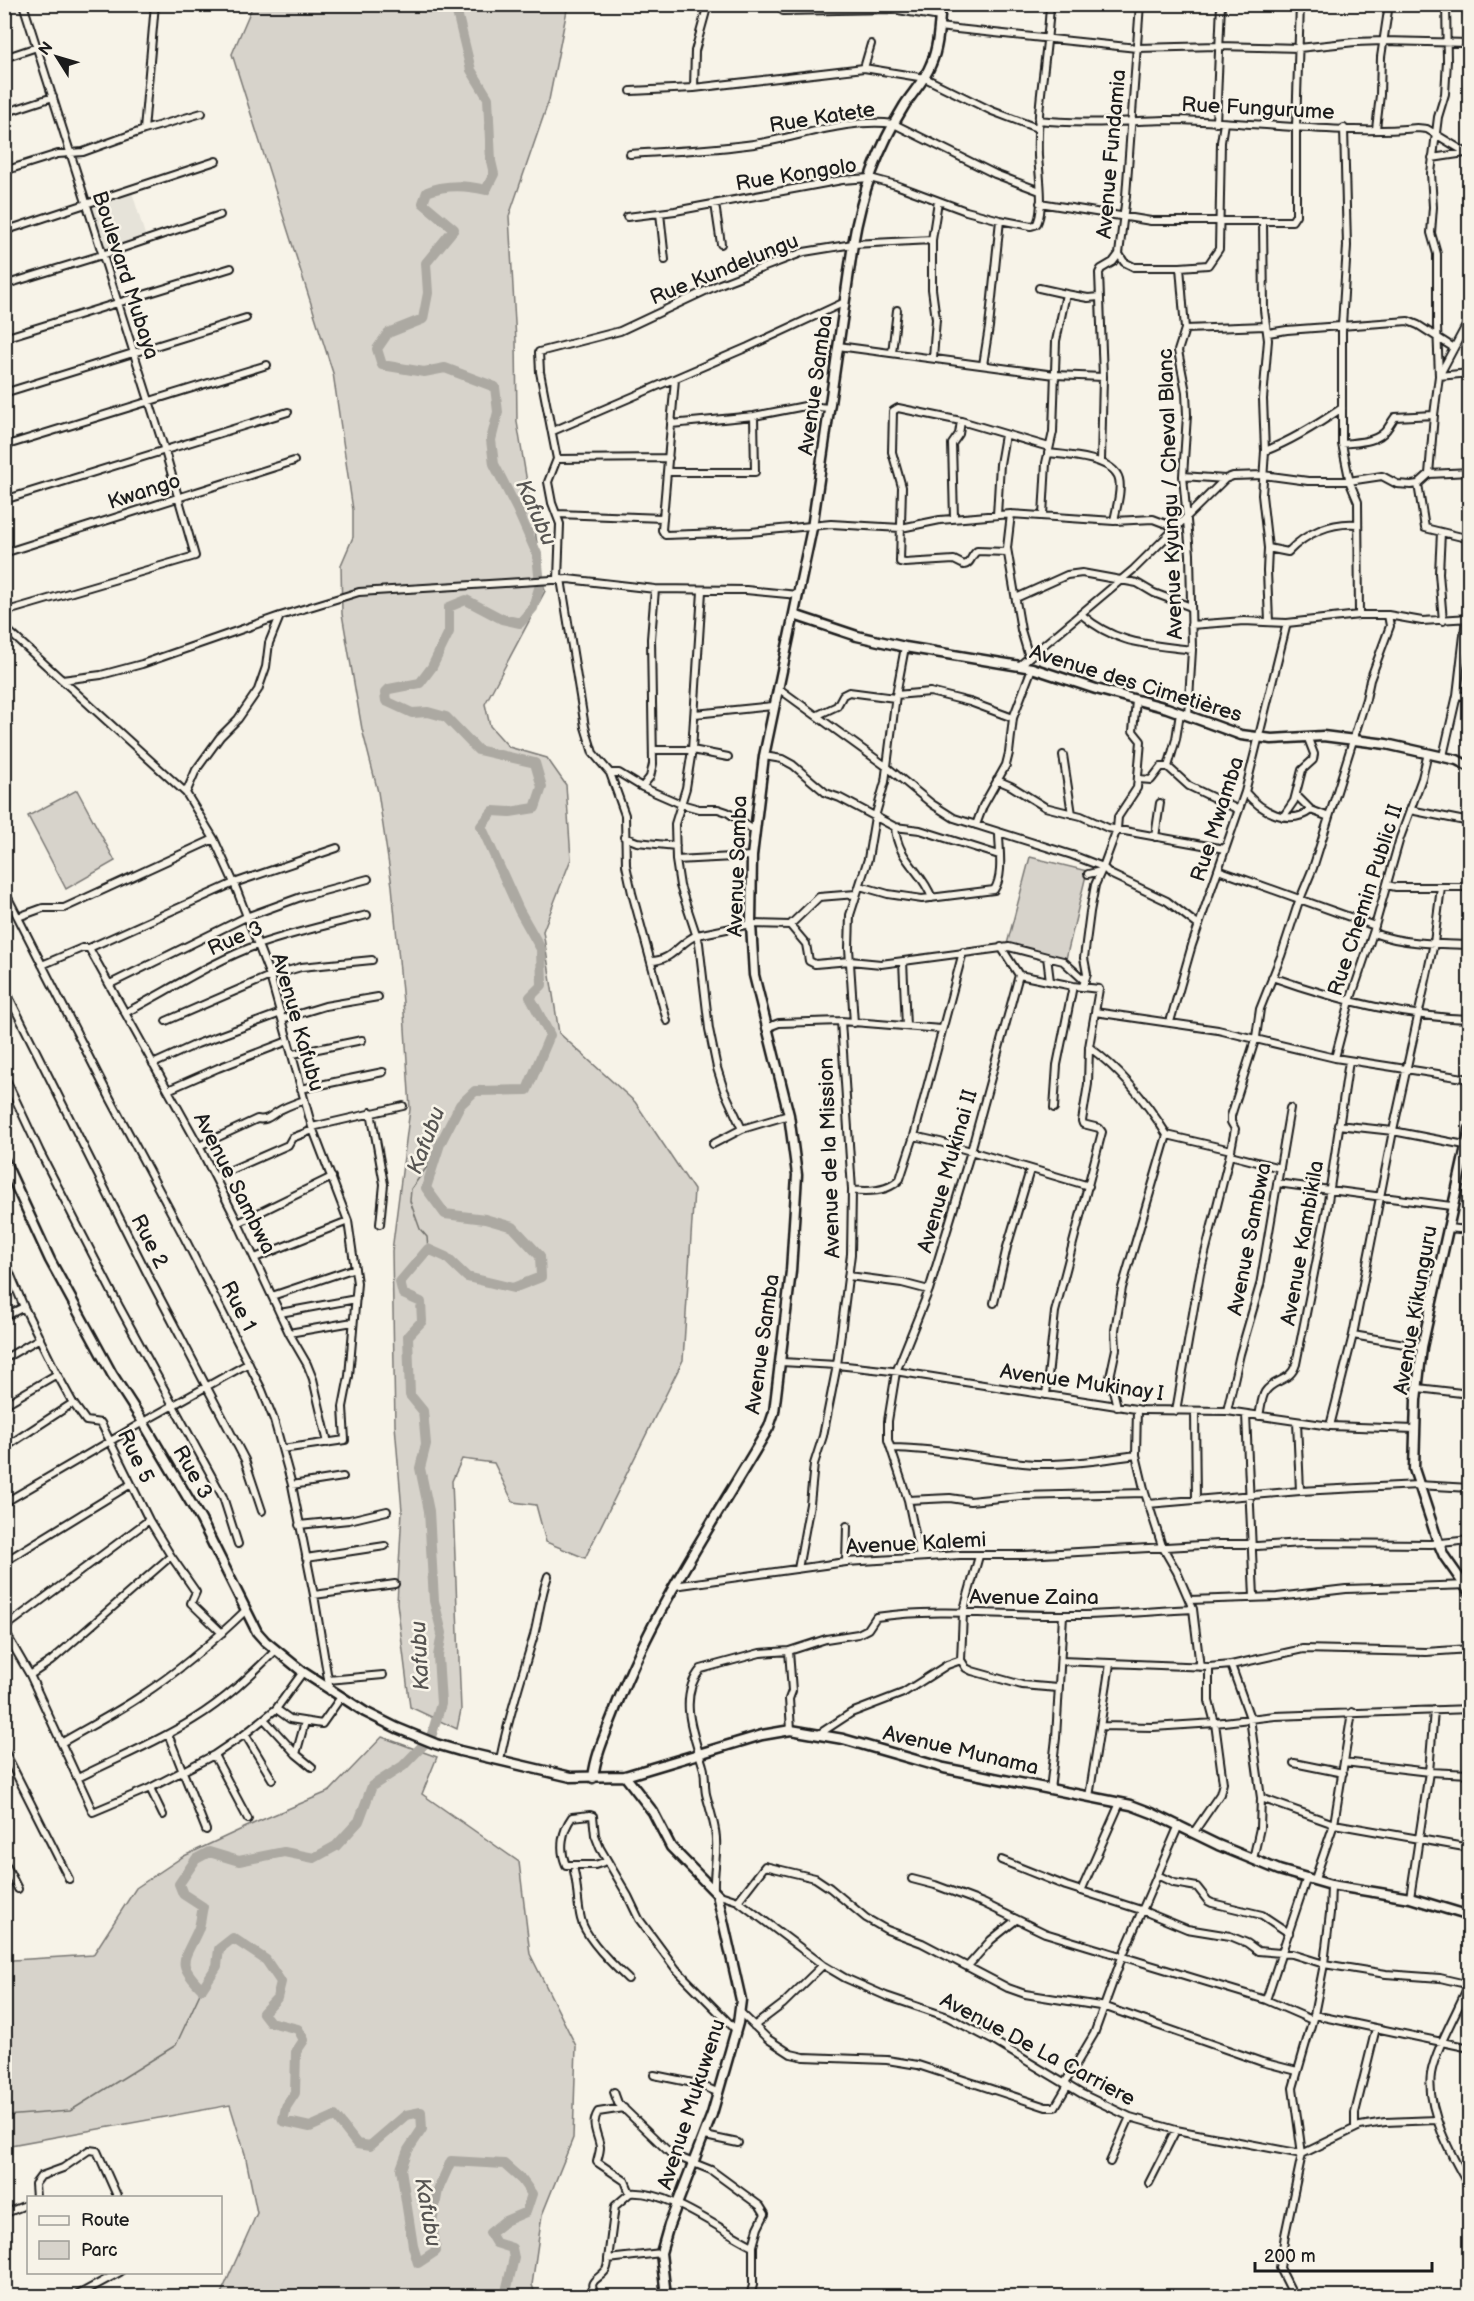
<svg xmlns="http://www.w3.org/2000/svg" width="1474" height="2301" font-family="'Balsamiq Sans',sans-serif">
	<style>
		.built { fill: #e6e3d9 }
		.green { fill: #d7d3cb; stroke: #7a7874; stroke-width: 1.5 }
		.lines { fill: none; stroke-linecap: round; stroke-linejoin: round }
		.stream { stroke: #72716c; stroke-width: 1.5 }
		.river { stroke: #aca9a2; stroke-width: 10 }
		.street-casing { stroke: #1c1c1c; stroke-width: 10 }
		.secondary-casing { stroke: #1c1c1c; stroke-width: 13 }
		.street { stroke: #f7f3e8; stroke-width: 6 }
		.secondary { stroke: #f7f3e8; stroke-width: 8 }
		.labels { text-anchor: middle; stroke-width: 5; stroke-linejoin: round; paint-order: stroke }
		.street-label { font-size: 21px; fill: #1c1c1c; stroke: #f7f3e8 }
		.water-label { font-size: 22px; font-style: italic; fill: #565452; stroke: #f7f3e8 }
	</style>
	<rect width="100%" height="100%" fill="#f7f3e8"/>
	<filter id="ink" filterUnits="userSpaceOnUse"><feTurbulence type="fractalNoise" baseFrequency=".0167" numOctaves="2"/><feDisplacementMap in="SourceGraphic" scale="12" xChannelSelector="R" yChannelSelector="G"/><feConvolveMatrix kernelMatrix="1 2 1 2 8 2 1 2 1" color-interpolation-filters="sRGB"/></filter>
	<g filter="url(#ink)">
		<path class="built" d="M132 192 146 238 104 252 89 206Z"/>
		<path class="green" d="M253 5H568L549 100 509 216 516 341 517 422 545 591 485 704 490 726 509 747 547 758 566 785 571 859 543 931 559 1033 635 1102 694 1190 683 1360 585 1558 546 1542 536 1505 513 1502 494 1463 462 1459 452 1481 461 1710 457 1729 410 1707 397 1603 402 1511 395 1425 392 1251 410 1109 404 1013 392 886 378 792 362 729 342 614 341 565 353 537V510L333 373 232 54Z
			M77 790 115 861 66 889 28 816Z
			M1030 857 1087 871 1065 963 1006 948Z
			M382 1737 437 1757 422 1794 519 1862 530 1954 576 2046 573 2138 542 2215 532 2285 536 2296H220L257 2213 245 2154 230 2105 5 2146V1963L13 1960 93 1955 136 1888 184 1856 257 1822 330 1791Z"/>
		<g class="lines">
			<path class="stream" d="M428 1249 427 1237 420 1229 410 1201 411 1189 439 1150
				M4 2116 70 2111 176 2045 202 1989"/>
			<path class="river" d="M455 4 471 70 488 98 491 161 494 174 486 190C466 185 446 184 427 192L423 203 454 229 426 263 428 293 423 319 388 333 377 349 382 365 424 372 445 368 495 387 498 412 491 440 494 464 517 509 537 554 540 585 533 608 520 623 502 619 466 600 449 607V632L432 667 420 683 389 689 385 693 386 701 412 713 428 712 446 717 478 750 535 763 542 787 535 808 510 812 493 811 481 826 519 910 541 949 542 985 530 997 550 1035 527 1090 475 1091 460 1105 440 1144 426 1188 445 1214 485 1219 513 1227 540 1256 541 1277 513 1288 467 1277 446 1257 428 1249 400 1282 403 1294 421 1302 422 1321 408 1336 410 1395 423 1411 426 1444 420 1468 429 1511 434 1601 442 1633 438 1656 441 1704 431 1737 403 1766 372 1786 359 1821 336 1846 314 1858 284 1852 239 1861 209 1852 196 1859 179 1884 183 1894 203 1907C201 1914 201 1923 198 1930 184 1961 175 1962 202 1989L217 1966 219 1949 233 1938 266 1960 281 1982 277 1998 263 2013 270 2022 298 2029 304 2040 296 2052 295 2093 286 2107 283 2121 310 2127 335 2116 357 2144 370 2146 406 2115 421 2112 422 2129 408 2150 401 2169 413 2246 418 2263 436 2251 432 2222 438 2190 451 2161 504 2164 522 2180 532 2194 526 2212 505 2221 490 2233 496 2243 512 2248 514 2258 505 2296"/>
			<g class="street-casing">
				<path id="street" d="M783 11 892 9 940 17
					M938 27 1137 48 1218 46 1299 48 1355 42 1384 41 1470 43
					M4 58 37 47
					M864 68 925 78 992 111 1037 128
					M694 88 864 68 871 44
					M631 91 694 88 695 51 708 4
					M4 113 53 97
					M1038 120C1081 125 1123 121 1166 120 1249 120 1334 136 1417 128L1427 129 1470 155
					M1216 123 1221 4
					M1344 128 1347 246 1342 325V444L1350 483 1358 502 1359 615
					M1376 129 1380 95 1381 57 1389 4
					M144 130 155 4
					M630 154C672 151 713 150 754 144 800 137 847 118 894 124L995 174 1040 191
					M1432 158 1465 153
					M4 171 58 154 83 152 144 130 202 113
					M1040 203 1151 221H1263
					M715 204 721 244
					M660 213 665 260
					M627 217 675 211 842 180 870 178 896 185 966 211 1000 220 1031 226C1035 225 1037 225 1038 221 1044 206 1039 173 1038 156 1036 105 1048 55 1050 4
					M4 231 216 161
					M1119 254 1124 262 1134 267H1180L1185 329 1178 351 1186 392 1187 415 1183 476 1190 554 1192 650 1188 716
					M1180 267 1208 265 1219 249 1221 142 1224 123
					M4 285 102 255 220 215
					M1039 288 1066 294
					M1185 329 1265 326
					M1268 333 1287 330 1408 321 1418 325 1454 348
					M4 338 231 268
					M838 346 1055 375 1103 377 1101 461
					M892 353 897 310
					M933 358 936 319 932 289V240L938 201
					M983 365 989 327 1000 220
					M1439 376 1437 326V254L1431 233 1433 207 1431 173 1438 117 1445 94 1447 61 1446 4
					M1439 376 1470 373
					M1103 377 1099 273 1101 269 1113 262 1119 254 1126 196 1140 4
					M675 379 662 530 665 535 751 532 831 524 901 528 940 520 1011 514 1114 521 1153 519 1174 527
					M4 393 246 318
					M671 424 754 416 805 406 830 408
					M553 431 748 347 845 302
					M1342 444C1357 442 1377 443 1387 429 1390 425 1392 421 1395 417L1434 415
					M4 446 267 365
					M1265 451C1293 440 1317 425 1342 408
					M1048 453C1067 455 1114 458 1119 479 1122 491 1116 509 1114 521
					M557 459 669 458
					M668 472H755L754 416
					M1429 474 1434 415 1439 376 1470 318
					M1183 476 1225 479
					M1418 484 1425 528 1470 539
					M4 500 288 412
					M557 514 663 518
					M1011 514 1007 548 1021 630 1029 657
					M997 515 1000 464 1005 435
					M1043 515 1046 463 1053 432 1056 341 1066 294 1088 298 1099 297
					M954 518 952 444 959 434 961 421
					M1441 532 1439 573 1443 621
					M1268 548 1288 552C1306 533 1331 522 1357 524
					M1007 552 977 551C971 555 971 564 964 565L954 560 905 563 900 562 902 487 892 452 893 411 898 408 961 421 1049 447
					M4 553 294 461
					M558 579 560 524 552 503 548 482 557 459 540 372 539 352 620 331 720 284 804 252 853 244 932 240
					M561 579 585 727 593 753 610 773 625 815 626 865 632 893 667 1021
					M702 591 692 750 686 788 675 824 676 860 680 886 699 943 709 1029 717 1068 724 1090 742 1129
					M1016 598 1067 575 1082 573 1137 583 1154 593 1191 607
					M4 612 195 556 165 451 23 4
					M1082 615C1117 645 1148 644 1192 650
					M1269 622 1267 571 1268 548 1262 495 1265 451 1263 399 1268 340 1264 310 1263 221H1292L1296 215V127L1300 4
					M1191 625 1244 621 1287 623 1359 615H1388L1422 621 1470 618
					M4 627 186 793 214 839 234 883 270 976 312 1127 348 1221 357 1283 349 1376 343 1407 345 1440 282 1449
					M1020 665 1134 569 1225 479 1233 476 1263 475 1308 481H1349L1382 476 1397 484 1411 485 1418 484 1429 474 1470 472
					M62 680 101 675 142 664 280 616 359 592 568 579 655 589 746 590 798 595
					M778 688 887 767 932 804 954 818 1072 855 1103 867 1117 829 1118 817 1137 788 1141 741 1133 731 1136 701
					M896 695 930 692 970 702 1013 718
					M1457 695 1470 697
					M695 714 773 706
					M818 715 837 706 843 695 849 692 895 698
					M653 750H692L728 757
					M1063 755 1072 814
					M764 756 782 759 793 765 826 793 840 798 895 827 920 830 999 855
					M1443 756 1457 695 1466 618
					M1168 767 1189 786 1239 810
					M1168 767 1176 739 1180 713
					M610 773H619L642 787 681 804 699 809H718L727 812 755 831
					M1139 779 1151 780 1161 767H1168
					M997 780 1011 786 1045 807 1081 816 1108 828 1225 849
					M642 787 650 777 653 764 651 639 655 589
					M1245 792C1261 811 1289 827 1311 810
					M186 793 196 770 220 737 238 719 258 690 266 667 269 643 280 616
					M1296 795 1311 810 1329 817
					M1410 810 1470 822
					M1283 817 1294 801 1302 770 1313 760 1314 754 1307 736
					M976 825 983 806 1006 765 1009 753 1013 718 1032 668
					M895 827C897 860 922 870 932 898
					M624 837 637 842 676 846
					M1155 837 1160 803
					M676 860 752 856
					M1218 870 1375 926
					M1088 874 1101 871
					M1387 885 1396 887H1470
					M860 886 888 894 922 899 994 890C1004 876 999 849 999 833
					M4 890 110 1098 181 1231 262 1390 274 1420 292 1485 314 1595 330 1691
					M18 917 43 908H64L214 839
					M790 925 819 897 856 894
					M1373 933C1403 944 1438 944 1470 945
					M1001 947 1019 975 1073 986 1099 989 1089 1047 1088 1084 1082 1121 1083 1124 1099 1128 1102 1132 1055 1312 1046 1395
					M89 948 199 1146 238 1223 289 1333 307 1364 313 1379 328 1443
					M1047 957 1063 961 1085 981
					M651 961C674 960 678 943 697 935L751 924 790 925 806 944 809 961 815 964 850 961 881 964 1009 947 1047 957 1050 981
					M903 961 906 1026
					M42 965 82 948H89L234 883 337 848
					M1272 977C1334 999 1404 1017 1470 1019
					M110 984 246 917 301 897 368 879
					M1083 986 1087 974 1084 958 1090 912 1095 885 1103 867 1110 874 1167 901 1199 926
					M4 987 147 1273 245 1460 262 1511
					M1095 1012 1218 1030 1335 1058 1470 1079
					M125 1013C169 990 213 961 260 944 295 932 331 924 367 915
					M282 1019 325 1006 378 997
					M166 1021 270 976 301 967 372 960
					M1170 1022 1192 945 1245 792 1287 623
					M854 1023 849 948 850 915 868 859 875 817 885 782 896 695 905 647
					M766 1028 779 1023 841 1021 941 1029
					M1089 1047C1122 1071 1146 1101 1167 1135L1231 1150 1200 1273 1176 1411
					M293 1054 362 1040
					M1335 1058 1350 1001 1373 933 1400 838 1422 778 1428 753
					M153 1064 197 1044 281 1013
					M4 1075 40 1152 120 1308 223 1497 238 1544
					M301 1089 383 1072
					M168 1090 218 1068 288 1041
					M1054 1108 1057 1065 1073 986
					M371 1112 384 1184 380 1224
					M1338 1125 1393 1131 1465 1145
					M312 1127 403 1106
					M914 1136 940 1142 1089 1186
					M713 1144 742 1129 789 1115
					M199 1146 257 1119C268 1121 271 1115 280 1110 287 1106 296 1103 304 1100
					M1231 1150 1235 1129 1231 1122V1116L1256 1037 1260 1009 1281 956 1298 904 1313 868 1366 699 1370 680 1390 626 1388 615
					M1230 1155 1280 1168
					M215 1177 288 1145 292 1138 313 1130
					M1277 1183 1451 1206
					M852 1190C868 1192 888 1192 900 1179L914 1136 963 952
					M238 1223 332 1177
					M1447 1228 1470 1230
					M255 1258 348 1221
					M4 1259 24 1307 57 1374 73 1403 86 1421 101 1423 149 1520 171 1556 196 1592 191 1603 222 1633
					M849 1276 902 1283 929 1290
					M272 1296 355 1268
					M994 1303 1007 1247 1030 1170
					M280 1313 356 1299
					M4 1317 24 1307
					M289 1333 353 1322
					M1353 1335 1422 1347
					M4 1359 40 1338
					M781 1362 837 1365 901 1372 1142 1410 1227 1411 1330 1426 1415 1429
					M1418 1388 1470 1394
					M4 1405 57 1374
					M1117 1407 1110 1377 1116 1349 1115 1330 1122 1288 1167 1135
					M1137 1409 1136 1455 1145 1493 1162 1546 1177 1572 1193 1609 1200 1667
					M1227 1411 1240 1354 1260 1285 1290 1108
					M1195 1412 1196 1500
					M1246 1414 1254 1597
					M1259 1416C1261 1408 1261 1399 1265 1392 1274 1378 1290 1383 1296 1364L1327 1208 1349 1061
					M1297 1422 1300 1491
					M1330 1426 1353 1335 1393 1131 1434 943 1441 887
					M4 1448 73 1403
					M891 1448C939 1448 986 1461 1034 1464 1068 1465 1102 1460 1136 1455
					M292 1485 343 1477
					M908 1500 950 1498 970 1501 1020 1496 1145 1493
					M4 1503 143 1422 249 1363
					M1148 1504 1300 1491 1418 1485 1470 1488
					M299 1525 349 1520 387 1511
					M920 1557 908 1500 888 1440V1421L896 1372 929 1290 971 1151 1019 975
					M306 1558 385 1546
					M4 1562 131 1484
					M846 1562 847 1526
					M798 1569 810 1504 814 1464 823 1436 837 1365 851 1254 852 1190 841 1021
					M674 1586 846 1562 960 1555H1025L1219 1544H1251L1257 1546 1303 1543 1431 1544 1470 1540
					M314 1595 395 1584
					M1189 1600 1277 1597 1346 1589 1470 1585
					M4 1628 149 1520
					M4 1630 30 1675 93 1812 150 1788 214 1755 245 1734 276 1709 303 1672
					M789 1651 792 1691 789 1699 791 1730
					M961 1660 963 1613 979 1556
					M961 1660 966 1668 972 1671 1022 1685 1058 1688
					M1061 1661 1209 1667 1231 1665 1303 1649 1426 1652 1470 1649
					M1231 1665 1250 1718 1261 1798 1260 1828 1253 1859
					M30 1675 51 1661 171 1556
					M328 1680 383 1675
					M276 1709 290 1719 322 1724 341 1697
					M264 1719 296 1754 312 1767
					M1101 1726 1153 1727 1215 1723 1275 1716 1470 1709
					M168 1734 206 1830
					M245 1734 272 1779
					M819 1734 851 1713 903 1693 947 1665 961 1660
					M61 1743C88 1727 116 1713 141 1696 179 1671 214 1641 246 1610
					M4 1750 69 1879
					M296 1754 305 1722
					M214 1755 248 1819
					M500 1760C508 1717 522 1677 534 1635 539 1615 541 1595 548 1576
					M1344 1762 1429 1772 1470 1774
					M1294 1763 1343 1773
					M78 1778C117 1758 158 1742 194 1719 225 1700 250 1676 276 1650
					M150 1788 163 1815
					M1050 1790 1056 1738 1063 1615
					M1089 1797 1110 1664
					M1261 1798 1334 1824 1470 1848
					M1194 1832 1220 1794 1223 1783 1215 1723 1209 1701V1667
					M1001 1860 1066 1886 1141 1910 1187 1929 1230 1936 1247 1943 1258 1951 1292 1954 1324 1964 1386 1974 1440 1978 1470 1985
					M4 1861 18 1889
					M607 1861 595 1865H566C559 1849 562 1831 572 1817L590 1815 593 1816 595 1835 600 1848 628 1896 639 1919 676 1969 736 2030
					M574 1871C578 1887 577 1903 581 1919 585 1938 613 1965 628 1979
					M1157 1875 1174 1883 1197 1887 1208 1901 1212 1903 1262 1915 1289 1933
					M912 1879 935 1885 983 1903 1045 1933 1266 2000 1312 2020
					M1315 1879 1334 1824 1352 1712
					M714 1890C713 1869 719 1850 715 1830 713 1818 709 1806 706 1794 704 1784 706 1775 703 1766 694 1736 677 1697 701 1669L760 1653 789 1651 826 1639 858 1634 868 1629 876 1617C936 1608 999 1615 1060 1615 1104 1616 1149 1611 1193 1609
					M1081 1891 1120 1803
					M717 1894 738 1901 823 1965 845 1978 886 1996 948 2017 992 2040 1082 2094 1130 2117 1176 2130 1302 2154 1360 2126 1385 2122 1437 2120
					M1410 1898 1429 1772 1434 1710
					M738 1901 765 1866 815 1878 830 1888 866 1918 887 1930 922 1943 1008 1988 1025 1994 1106 2007 1262 2062 1297 2071
					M968 1966 991 1940 1016 1920
					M1469 1984C1459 2008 1435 2050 1431 2074 1426 2110 1452 2157 1470 2188
					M1266 2000 1307 1877
					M740 2012 768 2039 791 2054 804 2057 887 2060 918 2065 1046 2107H1055L1068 2085
					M1314 2015 1470 2048
					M754 2026 783 2004 823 1965
					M654 2075 698 2084 717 2092
					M1065 2083 1094 2034 1122 1957 1179 1825
					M614 2092 618 2103 671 2154 711 2170 760 2206 765 2214 758 2228 753 2246
					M624 2108 598 2112C590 2125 598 2134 600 2147 600 2152 598 2157 597 2162L625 2181 630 2193
					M1355 2127V2113L1376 2028
					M705 2136 738 2143
					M1110 2162 1130 2117
					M1149 2183 1176 2130
					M36 2198 35 2184 41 2176 63 2168 89 2150 97 2151 118 2198
					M4 2214 28 2204
					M608 2259 615 2206 630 2193C669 2190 718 2229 753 2246V2285L750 2296
					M76 2296 120 2272
					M596 2296C586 2279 598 2281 606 2270 607 2268 608 2262 608 2259L661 2253
					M1294 2296 1280 2268 1285 2235 1302 2154 1293 2088 1314 2015 1324 1964 1330 1913 1331 1885"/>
			</g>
			<g class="secondary-casing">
				<path id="secondary" d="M794 615 857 636 905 647 1032 668 1096 689 1167 708 1241 735 1272 739 1323 736 1386 744 1457 760 1470 767
					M1470 1129 1422 1347 1416 1400 1414 1469 1438 1542 1444 1556 1470 1593
					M4 1160 50 1260 112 1374 143 1422 201 1520 257 1632 265 1641 303 1672 365 1712 397 1728 436 1744 460 1751 571 1777 625 1776 762 1735 791 1730 843 1739 944 1768 1131 1805 1152 1813 1218 1845 1279 1870 1331 1885 1410 1898 1470 1916
					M625 1776 653 1812 671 1847 717 1894 741 2000 738 2023 712 2114 669 2225 661 2253 666 2296
					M593 1778C596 1752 608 1729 617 1704 656 1605 716 1518 769 1427L774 1412 791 1271 797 1175 789 1115 754 975 751 924 752 856 764 756 812 528 853 244C861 196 878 148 904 106 913 92 925 80 931 64 939 46 939 24 941 4"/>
			</g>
			<use href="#street" class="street"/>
			<use href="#secondary" class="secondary"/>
		</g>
	</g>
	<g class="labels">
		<g class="street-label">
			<text transform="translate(1258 108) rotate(3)" y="7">Rue Fungurume</text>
			<text transform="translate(822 117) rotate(-9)" y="7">Rue Katete</text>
			<text transform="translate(1111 154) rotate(-85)" y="7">Avenue Fundamia</text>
			<text transform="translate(796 174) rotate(-9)" y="7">Rue Kongolo</text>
			<text transform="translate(724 269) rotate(-22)" y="7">Rue Kundelungu</text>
			<text transform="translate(126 275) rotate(72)" y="7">Boulevard Mubaya</text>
			<text transform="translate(815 385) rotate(-82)" y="7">Avenue Samba</text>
			<text transform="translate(144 491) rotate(-18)" y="7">Kwango</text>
			<text transform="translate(1170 494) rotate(-92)" y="7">Avenue Kyungu / Cheval Blanc</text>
			<text transform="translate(1136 683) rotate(17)" y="7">Avenue des Cimetières</text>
			<text transform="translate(1217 819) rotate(-72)" y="7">Rue Mwamba</text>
			<text transform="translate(737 866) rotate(-88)" y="7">Avenue Samba</text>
			<text transform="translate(1365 900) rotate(-72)" y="7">Rue Chemin Public II</text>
			<text transform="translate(235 938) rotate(-24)" y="7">Rue 3</text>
			<text transform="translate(298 1022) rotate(74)" y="7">Avenue Kafubu</text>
			<text transform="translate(829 1158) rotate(-92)" y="7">Avenue de la Mission</text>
			<text transform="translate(947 1171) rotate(-74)" y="7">Avenue Mukinai II</text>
			<text transform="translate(235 1183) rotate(63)" y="7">Avenue Sambwa</text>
			<text transform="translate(1249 1239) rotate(-79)" y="7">Avenue Sambwa</text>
			<text transform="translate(150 1241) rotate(63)" y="7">Rue 2</text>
			<text transform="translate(1302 1243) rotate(-80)" y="7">Avenue Kambikila</text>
			<text transform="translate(239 1306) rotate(63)" y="7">Rue 1</text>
			<text transform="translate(1415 1310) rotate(-80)" y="7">Avenue Kikunguru</text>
			<text transform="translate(762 1344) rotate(-82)" y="7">Avenue Samba</text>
			<text transform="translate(1082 1382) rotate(8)" y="7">Avenue Mukinay I</text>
			<text transform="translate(136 1456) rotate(64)" y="7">Rue 5</text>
			<text transform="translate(193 1472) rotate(60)" y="7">Rue 3</text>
			<text transform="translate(916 1543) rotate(-3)" y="7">Avenue Kalemi</text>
			<text x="1034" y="1604">Avenue Zaina</text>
			<text transform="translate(961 1750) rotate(13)" y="7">Avenue Munama</text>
			<text transform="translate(1038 2049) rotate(28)" y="7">Avenue De La Carriere</text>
			<text transform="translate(691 2104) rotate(-72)" y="7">Avenue Mukuwenu</text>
		</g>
		<g class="water-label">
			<text transform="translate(537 512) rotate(66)" y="8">Kafubu</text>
			<text transform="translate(425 1140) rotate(-69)" y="8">Kafubu</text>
			<text transform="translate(419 1656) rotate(-93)" y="8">Kafubu</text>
			<text transform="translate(429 2212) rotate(80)" y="8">Kafubu</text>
		</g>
	</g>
	<rect width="1474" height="2301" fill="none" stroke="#f7f3e8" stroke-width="24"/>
	<rect x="12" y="12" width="1450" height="2277" fill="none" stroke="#1c1c1c" stroke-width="2" filter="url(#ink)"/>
	<rect x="27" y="2196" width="195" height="78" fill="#f7f3e8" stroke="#9f9d96" stroke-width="1.5"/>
	<rect x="39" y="2216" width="30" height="9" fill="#f7f3e8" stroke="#9f9d96" stroke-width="1.5"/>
	<text x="81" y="2226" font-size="18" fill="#1c1c1c">Route</text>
	<rect x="39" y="2241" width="30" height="18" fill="#d7d3cb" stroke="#9f9d96" stroke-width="1.5"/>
	<text x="81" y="2256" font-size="18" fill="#1c1c1c">Parc</text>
	<g transform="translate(57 57) rotate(307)" stroke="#f7f3e8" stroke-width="4.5" paint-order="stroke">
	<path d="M0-4.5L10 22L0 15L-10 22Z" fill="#1c1c1c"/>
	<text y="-9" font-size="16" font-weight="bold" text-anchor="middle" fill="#1c1c1c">N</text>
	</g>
	<path d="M1255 2262v9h177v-9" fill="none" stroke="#1c1c1c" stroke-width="3"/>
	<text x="1264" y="2262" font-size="18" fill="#1c1c1c" stroke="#f7f3e8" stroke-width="4.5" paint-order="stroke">200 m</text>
</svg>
